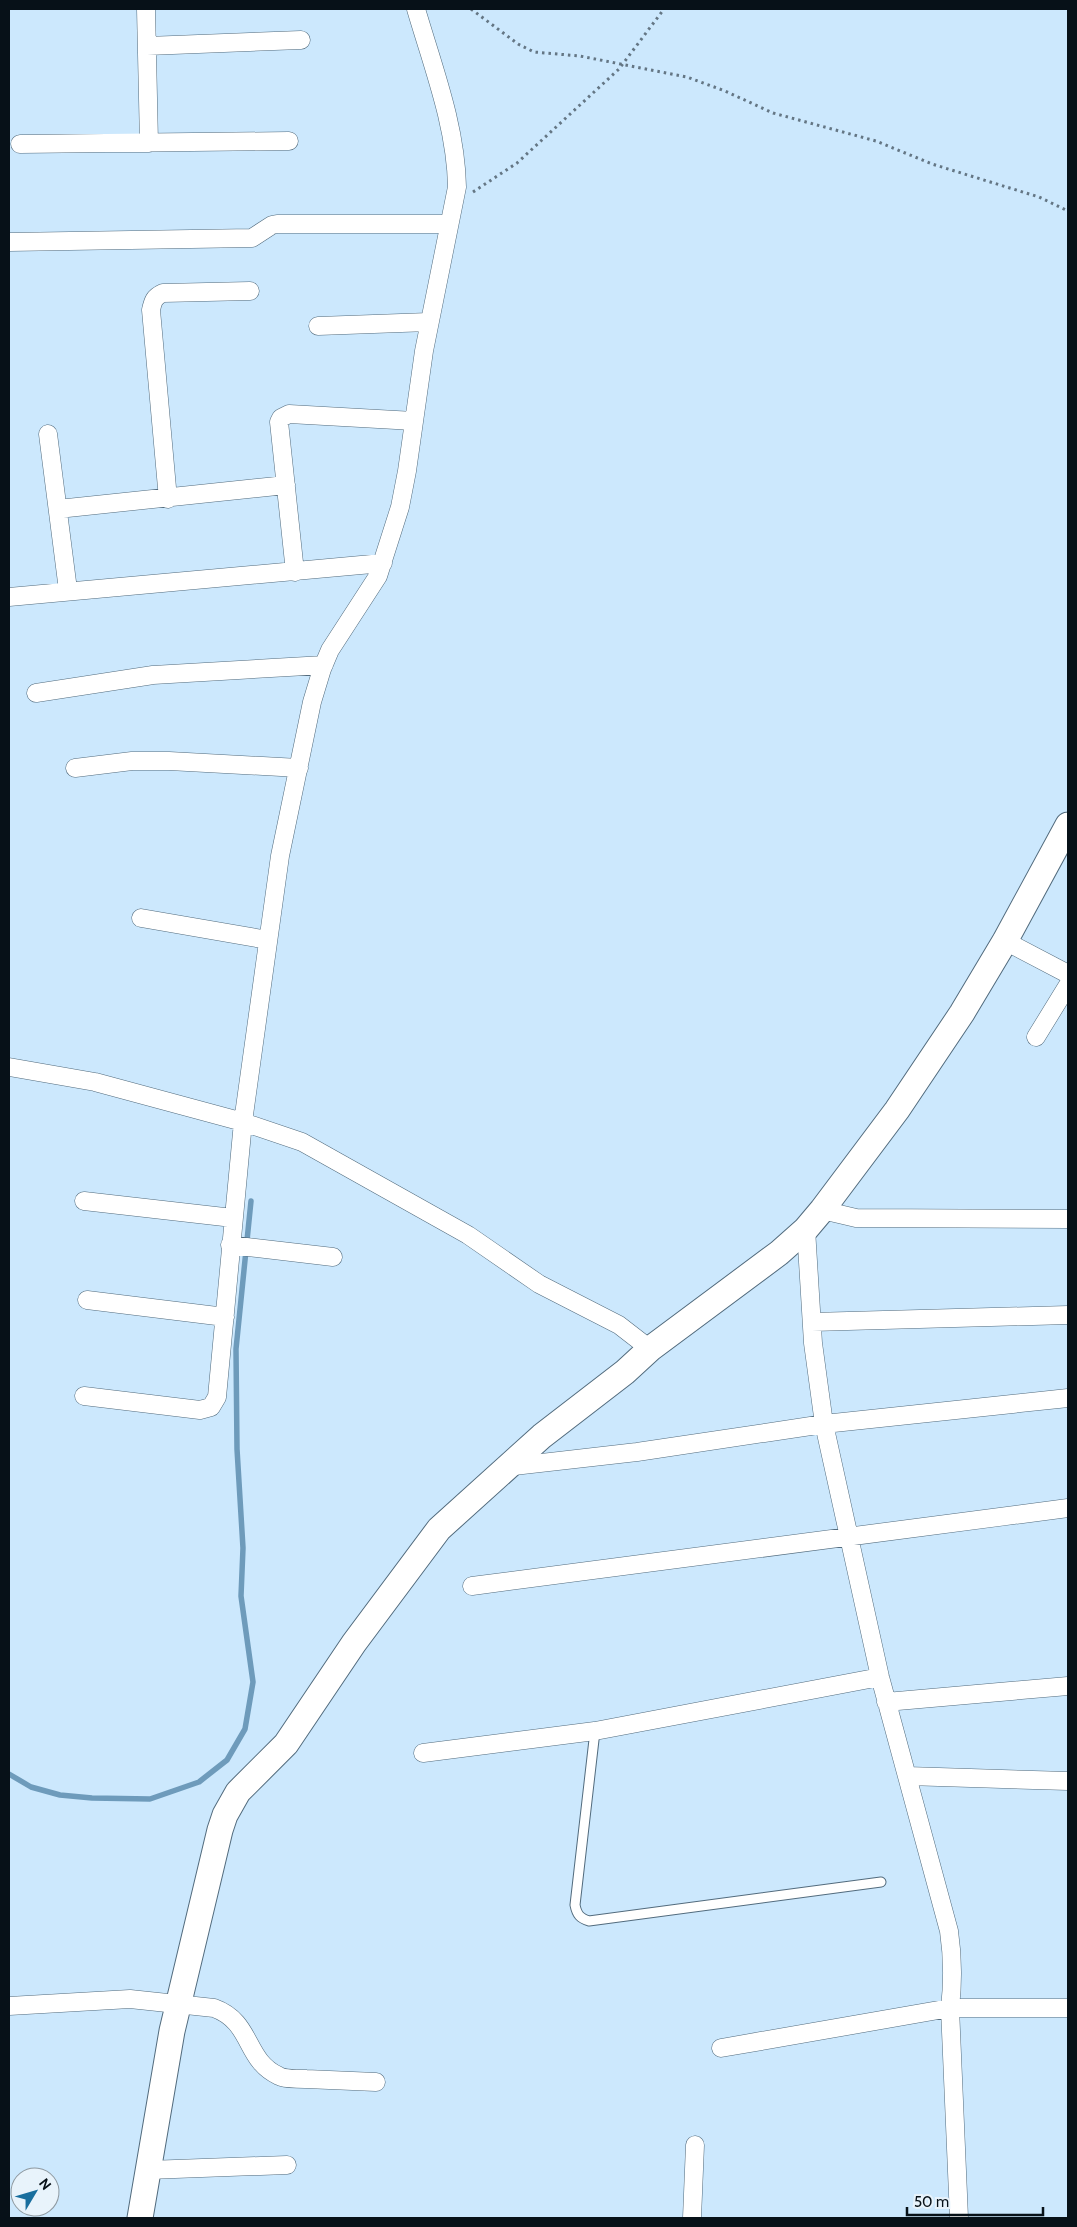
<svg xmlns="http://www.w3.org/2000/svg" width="1077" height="2227" font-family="Cabin,sans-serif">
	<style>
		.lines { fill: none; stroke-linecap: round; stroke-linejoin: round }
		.stream { stroke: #6e9bbb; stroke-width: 5.5 }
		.lane-casing { stroke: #526b7d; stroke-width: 11 }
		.street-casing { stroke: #526b7d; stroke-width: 19 }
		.secondary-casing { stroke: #526b7d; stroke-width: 27 }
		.path { stroke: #647684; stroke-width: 3; stroke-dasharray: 2.5 4; stroke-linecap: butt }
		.lane { stroke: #fff; stroke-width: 9 }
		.street { stroke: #fff; stroke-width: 18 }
		.secondary { stroke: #fff; stroke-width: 25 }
	</style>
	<rect width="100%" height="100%" fill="#cce8fd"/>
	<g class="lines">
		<path class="stream" d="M9 1774 31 1787 60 1795 92 1798 150 1799 199 1782 227 1760 245 1729 253 1682 241 1596 243 1548 237 1449 236 1349 251 1201"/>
		<g class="lane-casing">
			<path id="lane" d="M595 1731 575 1905C577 1915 580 1918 589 1921L881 1882"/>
		</g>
		<g class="street-casing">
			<path id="street" d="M146 9 149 143
				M147 46 301 40
				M20 144 289 141
				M9 242 252 238 272 225 277 224H449
				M318 326 429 322
				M48 434 68 590
				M168 499 151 310C153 301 154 297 163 293L250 291
				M58 509 286 485
				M295 572 279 422 281 418 289 414 414 421
				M9 597 383 563
				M36 693 153 675 324 665
				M75 768 132 761H169L299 768
				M141 918 268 940
				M1005 941 1068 974
				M1036 1037 1068 985
				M9 1067 95 1082 243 1122 302 1142 468 1235 539 1284 619 1325 650 1349
				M84 1201 233 1218
				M822 1210 856 1218 1068 1219
				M806 1229 813 1343 824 1424 880 1677 949 1931C953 1958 953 1982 950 2008L959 2218
				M230 1245 333 1257
				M87 1300 225 1317
				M812 1322 1068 1315
				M84 1396 200 1410 211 1407 217 1397 243 1122 280 856 312 702 322 669 330 650 378 576 400 507 407 471 424 351 457 187C456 126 433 67 416 9
				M506 1467 637 1452 824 1424 1068 1398
				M472 1586 1068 1508
				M886 1702 1068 1686
				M423 1753 595 1731 880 1677
				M907 1776 1068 1781
				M9 2006 130 1999 214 2008C253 2022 244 2060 279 2076 286 2080 297 2078 306 2079 329 2080 352 2081 376 2082
				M721 2048 950 2008H1068
				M148 2170 287 2165
				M692 2218 695 2145"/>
		</g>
		<g class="secondary-casing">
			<path id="secondary" d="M140 2218 172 2031 220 1830 225 1815 238 1792 286 1744 354 1643 439 1529 542 1436 625 1372 650 1349 779 1253 806 1229 822 1210 897 1110 962 1013 1005 941 1068 825"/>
		</g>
		<path class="path" d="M471 9 518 44 534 52 580 56 687 77 725 91 773 113 876 141 932 164 1039 197 1068 211
			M473 192 517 163 619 69 664 9"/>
		<use href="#lane" class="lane"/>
		<use href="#street" class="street"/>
		<use href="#secondary" class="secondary"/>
	</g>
	<rect width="1077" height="2227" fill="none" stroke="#071118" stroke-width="20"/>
	<g transform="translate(35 2192) rotate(52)"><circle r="24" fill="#e8f3fb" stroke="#8e99a0"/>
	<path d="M0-4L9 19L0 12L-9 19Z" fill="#186e9e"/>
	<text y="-8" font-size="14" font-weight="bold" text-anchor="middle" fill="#071118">N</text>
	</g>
	<path d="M907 2207v8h136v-8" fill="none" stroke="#071118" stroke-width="2.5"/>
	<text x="914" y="2207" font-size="15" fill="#071118" stroke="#e8f3fb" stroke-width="4" paint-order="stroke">50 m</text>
</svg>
